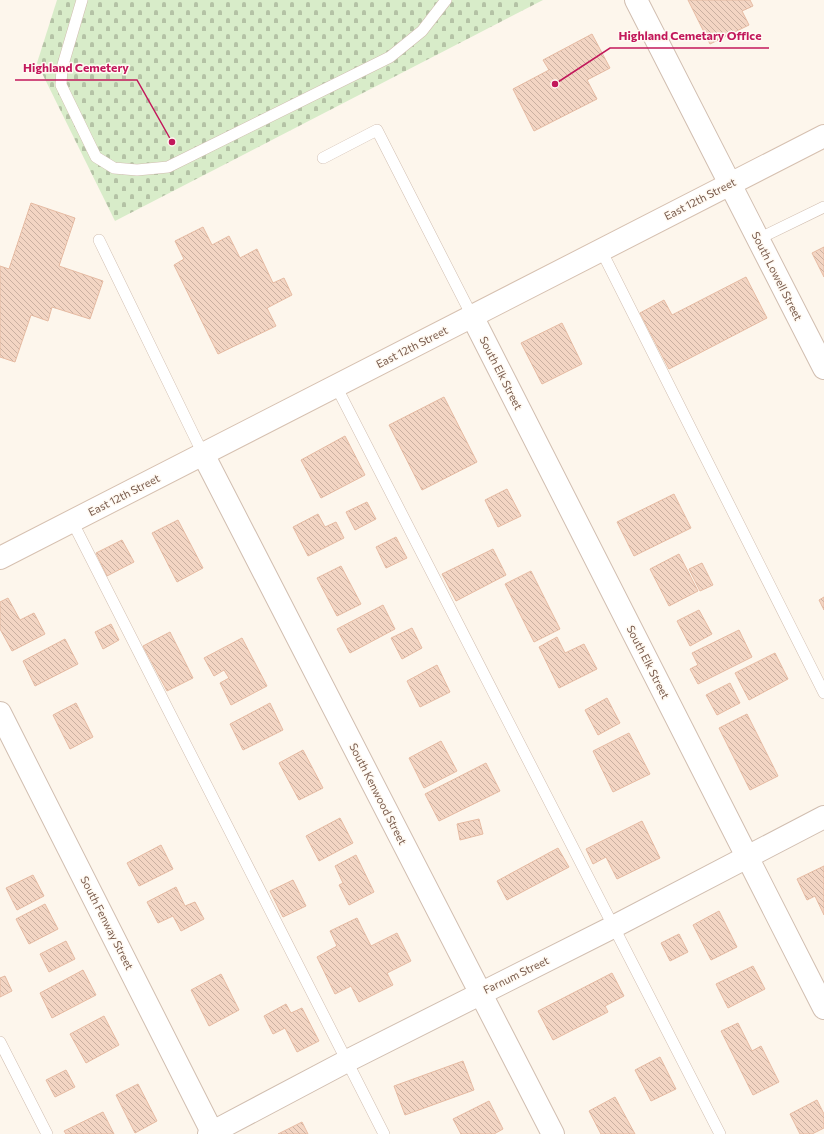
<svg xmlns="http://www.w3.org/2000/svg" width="824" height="1134" font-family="Commissioner,sans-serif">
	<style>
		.cemetery { fill: url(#cemetery-stones) }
		.building { fill: url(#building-back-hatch); stroke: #e6bba3 }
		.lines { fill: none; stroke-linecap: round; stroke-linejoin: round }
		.lane-casing { stroke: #d1beb0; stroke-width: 12 }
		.street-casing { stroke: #d1beb0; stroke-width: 24 }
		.secondary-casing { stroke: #d6c0b0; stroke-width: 24 }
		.lane { stroke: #fff; stroke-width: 11 }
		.street { stroke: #fff; stroke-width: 22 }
		.secondary { stroke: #fff; stroke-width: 22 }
		.labels { text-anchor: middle; stroke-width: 3; stroke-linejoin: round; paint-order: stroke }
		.street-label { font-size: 11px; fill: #7a5c4d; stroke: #fffaf3 }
		.leader { fill: none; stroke: #c2185b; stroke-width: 1.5 }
		.callout-dot { fill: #c2185b; stroke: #fffaf3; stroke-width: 1.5 }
		.callout-label { font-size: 12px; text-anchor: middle; font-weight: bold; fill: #c2185b; stroke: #fffaf3; stroke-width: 3; stroke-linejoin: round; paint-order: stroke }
	</style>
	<defs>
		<pattern id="cemetery-stones" width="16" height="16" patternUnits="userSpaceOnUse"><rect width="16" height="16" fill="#d8ecc9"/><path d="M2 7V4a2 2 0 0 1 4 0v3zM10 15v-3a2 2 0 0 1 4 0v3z" fill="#b4c2a5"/></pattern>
		<pattern id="building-back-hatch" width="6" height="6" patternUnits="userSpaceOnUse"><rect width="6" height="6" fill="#f3d5c3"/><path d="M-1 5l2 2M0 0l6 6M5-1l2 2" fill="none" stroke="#cab0a1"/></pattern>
	</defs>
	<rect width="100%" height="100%" fill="#fdf6ec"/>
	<path class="cemetery" d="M57 0H543L115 221 37 63Z"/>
	<path class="building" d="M688 0H750L753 6 742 11 749 25 710 44Z
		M592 34 610 68 587 80 597 99 534 131 513 89 549 70 543 60Z
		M31 203 75 218 59 266 103 281 90 319 52 307 48 321 31 315 15 362 0 357V266L9 269Z
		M203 227 212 245 229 236 240 258 257 249 273 283 284 278 292 295 267 308 276 326 218 354 174 265 184 259 175 241Z
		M824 247V277L812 253Z
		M746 277 767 318 669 369 640 313 664 300 672 315Z
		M562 323 582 364 542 384 521 343Z
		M444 397 477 462 422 490 389 425Z
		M345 436 365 475 321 498 301 460Z
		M507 489 521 516 498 527 485 500Z
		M674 494 691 528 634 556 617 522Z
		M367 502 376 519 355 530 346 512Z
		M318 514 325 527 336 522 344 538 308 556 293 527Z
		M178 520 203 568 177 582 152 533Z
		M396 537 407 558 386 568 376 547Z
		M122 540 134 562 107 576 96 553Z
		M493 549 506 575 456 601 442 574Z
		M679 554 698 591 669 606 650 569Z
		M702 563 713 585 700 591 689 569Z
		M341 566 361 604 337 616 317 578Z
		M531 571 560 629 534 642 505 584Z
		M824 597V610L819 600Z
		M8 598 20 620 34 613 45 634 12 651 0 629V602Z
		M383 605 395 629 350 653 337 629Z
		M699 610 712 634 690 646 677 621Z
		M111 624 119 640 103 649 95 632Z
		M412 628 422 648 402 659 391 638Z
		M739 630 752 657 698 684 690 669 698 665 692 653Z
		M170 632 193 678 167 691 143 646Z
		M557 637 565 653 584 644 597 669 559 688 539 647Z
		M242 638 267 686 231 705 220 683 229 678 224 670 214 676 204 658Z
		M65 639 78 664 35 686 23 661Z
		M775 653 788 679 749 700 735 673Z
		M437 665 450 692 420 707 407 681Z
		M730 683 740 703 717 715 706 695Z
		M607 698 620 723 598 735 585 710Z
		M76 703 93 737 70 749 53 715Z
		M270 703 283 730 243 750 230 724Z
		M747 714 778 776 750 790 719 728Z
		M629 733 650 774 613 792 593 751Z
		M441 741 457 771 424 788 409 758Z
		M303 750 323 788 299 800 279 763Z
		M486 763 500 791 439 821 425 794Z
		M340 818 353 843 319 861 306 836Z
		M479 819 483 834 460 840 457 824Z
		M642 821 660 858 617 879 606 857 593 864 586 849Z
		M161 845 173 869 139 886 127 863Z
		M558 848 569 867 507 900 497 881Z
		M356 855 374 892 349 905 339 885 343 883 335 866Z
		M824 866V915L815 896 807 900 797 879Z
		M33 875 44 896 17 910 6 888Z
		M293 880 306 906 283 917 270 891Z
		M176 887 185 906 195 902 204 919 181 931 173 916 158 923 147 902Z
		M45 904 58 929 29 944 16 919Z
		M719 911 737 947 711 960 693 925Z
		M357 918 371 946 397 933 411 961 387 973 393 985 359 1002 351 986 335 994 317 957 337 946 330 931Z
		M679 934 688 952 670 961 661 943Z
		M66 941 75 959 49 972 40 954Z
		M753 966 765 989 728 1008 716 984Z
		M83 970 96 995 52 1018 40 993Z
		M612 973 624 996 605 1006 608 1012 553 1040 538 1011Z
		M221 974 239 1010 209 1026 191 990Z
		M5 976 12 991 0 997V978Z
		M286 1004 291 1013 302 1008 319 1041 297 1052 285 1028 273 1034 264 1016Z
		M104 1016 119 1045 86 1063 70 1034Z
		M738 1023 752 1051 761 1046 779 1082 753 1095 721 1031Z
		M660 1057 676 1089 651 1101 635 1070Z
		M463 1061 474 1090 405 1115 394 1086Z
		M66 1070 75 1087 55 1097 46 1080Z
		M138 1084 157 1121 135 1133 116 1095Z
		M615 1097 635 1134H601L589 1111Z
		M817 1100 824 1114V1128L812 1134H800L790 1114Z
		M489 1101 503 1129 494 1134H461L453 1119Z
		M103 1112 114 1134H66L64 1131Z
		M302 1122 308 1134H278Z"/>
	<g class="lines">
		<g class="lane-casing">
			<path id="lane" d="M82 0 62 68 61 85 96 157 114 168 137 170 168 167 390 57 422 31 446 0
				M323 158 377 130 472 316
				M758 239 824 207
				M99 240 203 454
				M601 250 824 693
				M336 386 720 1134
				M72 521 384 1134
				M0 1042 47 1134"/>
		</g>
		<g class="street-casing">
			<path id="street" d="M636 0 824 368
				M472 316 824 1008
				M203 454 553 1134
				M0 713 213 1134
				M209 1134 347 1061 613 927 824 817"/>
		</g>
		<g class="secondary-casing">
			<path id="secondary" d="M0 558 824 136"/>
		</g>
		<use href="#lane" class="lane"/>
		<use href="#street" class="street"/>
		<use href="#secondary" class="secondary"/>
	</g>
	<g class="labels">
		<g class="street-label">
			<text transform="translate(700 199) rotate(-27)" y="4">East 12th Street</text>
			<text transform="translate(777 276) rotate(63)" y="4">South Lowell Street</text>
			<text transform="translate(412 347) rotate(-27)" y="4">East 12th Street</text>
			<text transform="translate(501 373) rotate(63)" y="4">South Elk Street</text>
			<text transform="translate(124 495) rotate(-27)" y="4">East 12th Street</text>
			<text transform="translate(648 662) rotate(63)" y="4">South Elk Street</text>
			<text transform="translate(378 794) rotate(63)" y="4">South Kenwood Street</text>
			<text transform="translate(107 923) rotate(63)" y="4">South Fenway Street</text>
			<text transform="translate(516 975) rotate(-26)" y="4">Farnum Street</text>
		</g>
	</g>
	<path class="leader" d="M555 84L610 48H769M172 142L137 80H15"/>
	<g class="callout-dot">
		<circle cx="555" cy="84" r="4"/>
		<circle cx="172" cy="142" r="4"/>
	</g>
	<g class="callout-label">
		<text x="690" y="40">Highland Cemetary Office</text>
		<text x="76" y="72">Highland Cemetery</text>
	</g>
</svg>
